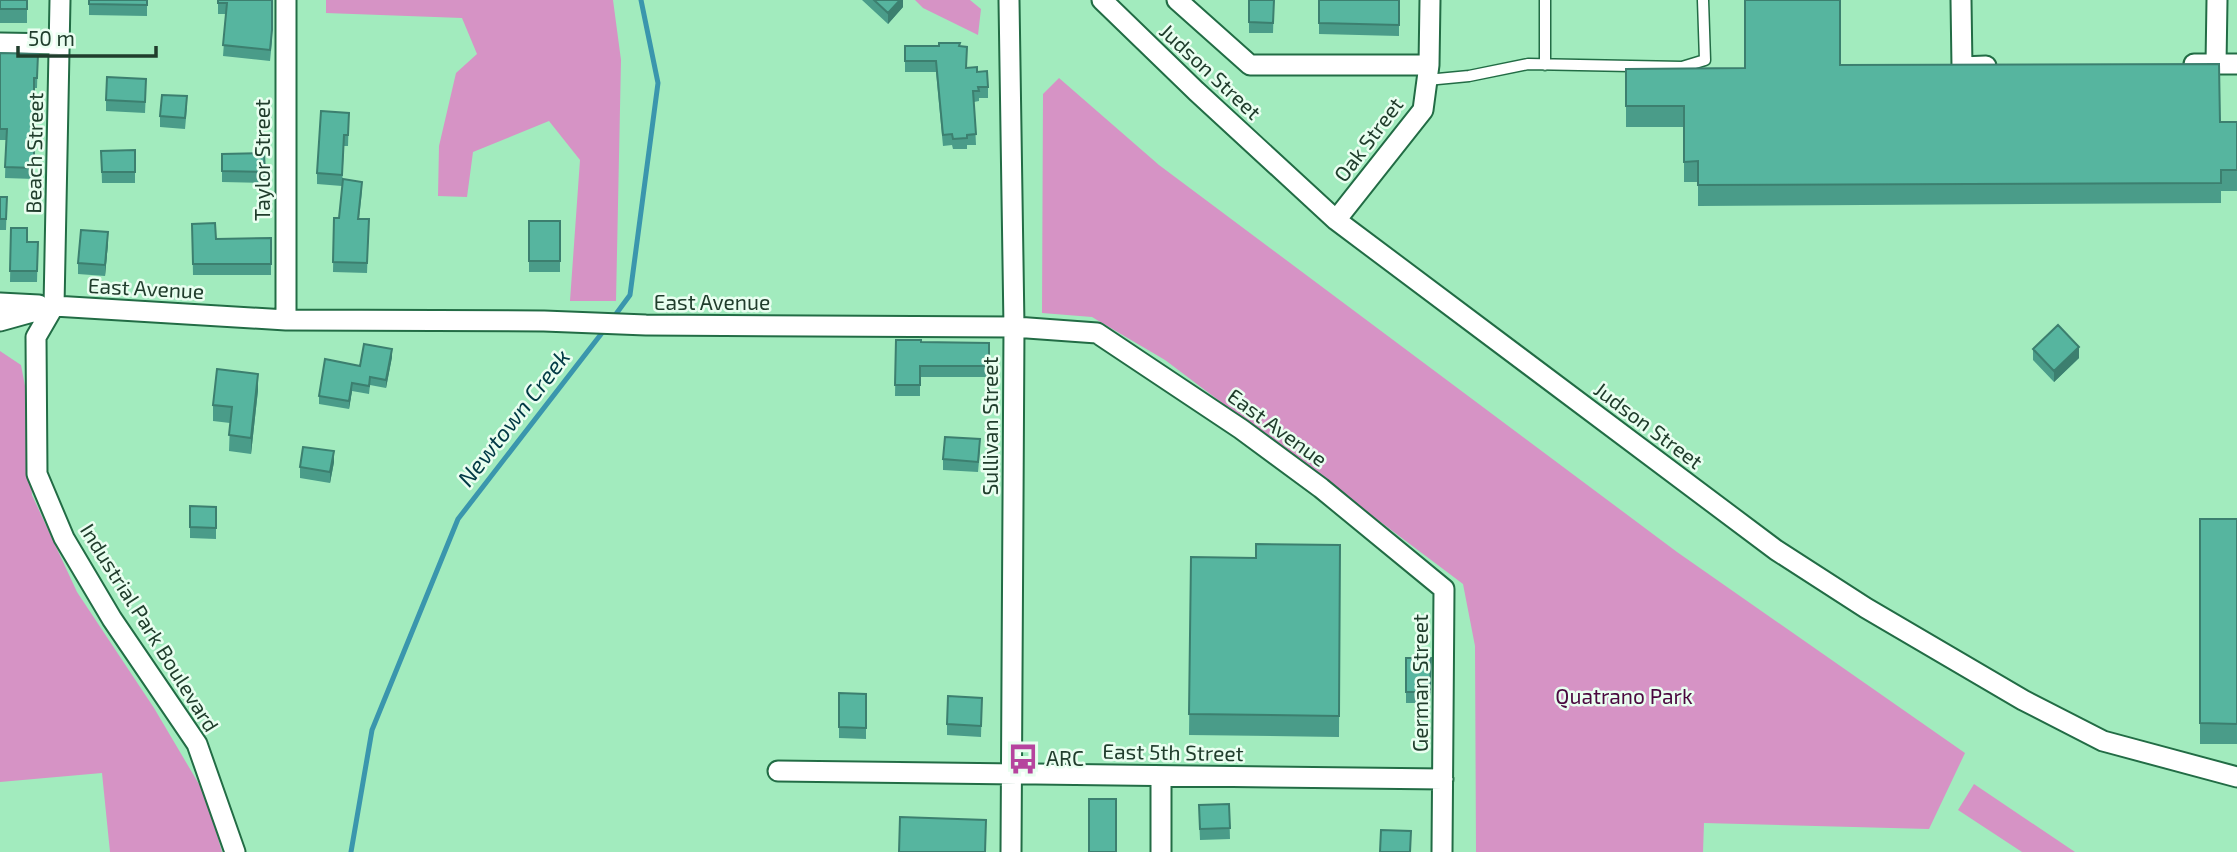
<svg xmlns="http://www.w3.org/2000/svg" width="2237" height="852" font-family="'Exo 2',sans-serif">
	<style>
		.green { fill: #d693c5 }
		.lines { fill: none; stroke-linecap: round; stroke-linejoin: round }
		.stream { stroke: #3a96ad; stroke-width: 5 }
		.service-casing { stroke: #226c45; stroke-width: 13 }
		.minor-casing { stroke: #226c45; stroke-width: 23 }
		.service { stroke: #fff; stroke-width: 10 }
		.minor { stroke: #fff; stroke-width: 19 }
		.wall { fill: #4a9c89 }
		.shaded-wall { fill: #3c7f6f }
		.building { fill: #56b59f; stroke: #3c7f6f; stroke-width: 2 }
		.labels { text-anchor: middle; stroke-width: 5; stroke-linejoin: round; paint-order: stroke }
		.street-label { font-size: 21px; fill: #203d2c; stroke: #e9fef0 }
		.park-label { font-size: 21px; fill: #4a073f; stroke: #e9fef0 }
		.poi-label { font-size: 21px; fill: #203d2c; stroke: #e9fef0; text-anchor: start }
		.water-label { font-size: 23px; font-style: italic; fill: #003945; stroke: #e9fef0 }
	</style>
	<rect width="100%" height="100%" fill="#a2ebbe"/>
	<path class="green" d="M326 0H613L621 60 616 301H570L580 160 549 121 473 152 467 197 438 196 439 146 456 73 477 54 462 18 326 13Z
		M915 0H970L981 9 978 35 923 8Z
		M1059 78 1159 165 1345 304 1677 552 1965 753 1929 829 1704 823 1703 852H1476L1475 646 1463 584 1165 360 1092 317 1042 313 1043 94Z
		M0 351 21 365 25 386 32 495 77 592 154 708 206 796 222 852H110L102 773 0 782Z
		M1974 784 2075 852H2022L1958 810Z"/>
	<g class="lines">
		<path class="stream" d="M613 318 630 295 658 83 641 0
			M351 852 372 730 458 519 605 329"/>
		<g class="service-casing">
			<path id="service" d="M1545 65V0
				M1427 80 1469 76 1528 64 1682 67 1705 60 1703 0"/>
		</g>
		<g class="minor-casing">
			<path id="minor" d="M60 0 54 306 36 337 37 474 64 538 112 619 197 744 235 852
				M286 0V320
				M1009 0 1014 327 1011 852
				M1102 0 1196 91 1336 220 1776 550 1866 608 2023 700 2103 741 2237 777
				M1177 0 1250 65H1429
				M1961 0 1962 67 1986 66
				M0 43 60 44
				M2194 64H2237
				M2216 64 2217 0
				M1336 220 1423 110 1429 65 1430 0
				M0 303 39 305
				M0 321 54 306 286 320 544 321 646 325 1014 327 1097 333 1241 429 1321 488 1444 589 1442 852
				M778 771 1443 779
				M1161 776V852"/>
		</g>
		<use href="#service" class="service"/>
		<use href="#minor" class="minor"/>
	</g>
	<path class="wall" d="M0 0H27V23H0Z
		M89 0H147V16L89 15Z
		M218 0H272V41L270 61 223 56 226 14H218Z
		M862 0H903V7L888 24Z
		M1249 0H1274L1273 33H1249Z
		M1319 0H1399V36L1319 34Z
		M905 46H959L966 68 977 72 988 87V98H979V101L974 102 976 145H967V149H953L952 145 943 146 936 72H905Z
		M0 53 38 54 37 88H34V179L5 178 6 140H0Z
		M1840 65 2220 122H2237V191H2221V203L1698 206V182H1684V127H1626V69L1745 68Z
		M146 90 145 113 106 111V100Z
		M187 107 185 129 160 127V116Z
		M349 113 348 146H344L342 186 317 184V173Z
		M135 150V183H102L101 151Z
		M264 153 265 183 222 182V154Z
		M362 191 359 219H369L367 273 333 272 334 218H339Z
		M0 197H7L6 230H0Z
		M529 221H560V272H529Z
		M192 224 216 239 271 238V275H193Z
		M11 228 27 242H38L37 282H10Z
		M108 243 105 276 78 274V263Z
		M896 340 921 342 989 343V377H920V396H895Z
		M2033 349 2079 358 2054 382 2033 360Z
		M392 357 386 388 370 385 369 394 352 391 349 409 319 404V396L360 366Z
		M258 390 251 454 229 451 230 423 213 421V405Z
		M980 450 978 472 943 470V459Z
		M334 462 330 483 300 478V467Z
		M190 506 216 507V539L190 538Z
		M2200 519H2237V744H2200Z
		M1340 545 1339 737 1189 735 1191 557 1256 558Z
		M1406 658H1431L1430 703H1406Z
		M839 693 866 694V739L839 738Z
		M982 698 981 737 947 735V724Z
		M1229 804 1230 839 1200 840 1199 816Z"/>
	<path class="shaded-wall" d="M900 0H903V7L888 24V13Z
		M108 232V243L105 276V265Z
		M2079 347V358L2054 382V371Z
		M392 349V357L386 388V380Z
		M258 374V390L251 454V438Z
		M352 383V391L349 409V401Z
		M334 451V462L330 483V472Z"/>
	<path class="building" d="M0 0H27V9H0Z
		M89 0H147V5L89 4Z
		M218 0H272V30L270 50 223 45 227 3H218Z
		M874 0H900L888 13Z
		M1249 0H1274L1273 23 1249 22Z
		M1319 0H1399V25L1319 23Z
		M1745 0H1840V65L2219 64 2220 122H2237V170H2221V183L1698 185V161L1684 162V106H1626V69L1745 68Z
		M939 43H960L959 46 967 47 966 68 977 67V72L987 71 988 87H978L979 91H973L976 134 967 135V138L953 139 952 134 943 135 936 61H905V46H939Z
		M0 53 38 54 37 78H34V168L5 167 7 129H0Z
		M107 77 146 79 145 102 106 100Z
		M162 95 187 96 185 118 160 116Z
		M321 111 349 113 348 135H344L342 175 317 173Z
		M135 150V172H102L101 151Z
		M264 153 265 172 222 171V154Z
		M343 179 362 182 358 219H369L367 263 333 262 334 218H339Z
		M0 197H7L6 219H0Z
		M529 221H560V261H529Z
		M215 223 216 239 271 238V264H193L192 224Z
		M11 228H27V242H38L37 271H10Z
		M81 230 108 232 105 265 78 263Z
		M2058 325 2079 347 2054 371 2033 349Z
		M896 340H921V342L989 343V366H920V385H895Z
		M364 344 392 349 386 380 370 377 369 386 352 383 349 401 319 396 325 359 360 366Z
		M217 369 258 374 251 438 229 435 232 407 213 405Z
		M945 437 980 439 978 462 943 459Z
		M303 447 334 451 330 472 300 467Z
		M190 506 216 507V528L190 527Z
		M2200 519H2237V724L2200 723Z
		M1256 544 1340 545 1339 716 1189 714 1191 557 1256 558Z
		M1406 658H1431L1430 692H1406Z
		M839 693 866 694V728L839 727Z
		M948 696 982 698 981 726 947 724Z
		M1089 799H1116V852H1089Z
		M1229 804 1230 828 1200 829 1199 805Z
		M900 817 986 820 985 852H899Z
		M1381 830 1411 831 1410 852H1380Z"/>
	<defs>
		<g id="bus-bare" transform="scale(2.415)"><path d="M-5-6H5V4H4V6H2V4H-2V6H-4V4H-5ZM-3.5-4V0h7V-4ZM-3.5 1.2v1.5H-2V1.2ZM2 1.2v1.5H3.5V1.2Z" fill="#b6449e" stroke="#e9fef0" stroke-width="2.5" paint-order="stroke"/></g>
	</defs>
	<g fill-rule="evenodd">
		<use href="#bus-bare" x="1023" y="759"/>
	</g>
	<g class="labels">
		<g class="street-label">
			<text transform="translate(1210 72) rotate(43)" y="7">Judson Street</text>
			<text transform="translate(1369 140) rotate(-53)" y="7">Oak Street</text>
			<text transform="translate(35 153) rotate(-89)" y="7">Beach Street</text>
			<text transform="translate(263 160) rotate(-90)" y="7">Taylor Street</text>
			<text transform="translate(146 289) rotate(3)" y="7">East Avenue</text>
			<text x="712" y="310">East Avenue</text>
			<text transform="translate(991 426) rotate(-90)" y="7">Sullivan Street</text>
			<text transform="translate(1648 426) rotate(37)" y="7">Judson Street</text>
			<text transform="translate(1277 428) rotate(36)" y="7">East Avenue</text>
			<text transform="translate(149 628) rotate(58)" y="7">Industrial Park Boulevard</text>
			<text transform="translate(1421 683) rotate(-90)" y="7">German Street</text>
			<text transform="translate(1173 753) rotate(1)" y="7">East 5th Street</text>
		</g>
		<g class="park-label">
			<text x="1624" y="704">Quatrano Park</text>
		</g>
		<g class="poi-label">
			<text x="1046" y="766">ARC</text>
		</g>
		<g class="water-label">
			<text transform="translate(514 418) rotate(-52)" y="8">Newtown Creek</text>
		</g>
	</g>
	<path d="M18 46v10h138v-10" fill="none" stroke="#203d2c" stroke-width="3.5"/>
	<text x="28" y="46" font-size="21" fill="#203d2c" stroke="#e9fef0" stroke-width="5" paint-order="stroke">50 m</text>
</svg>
